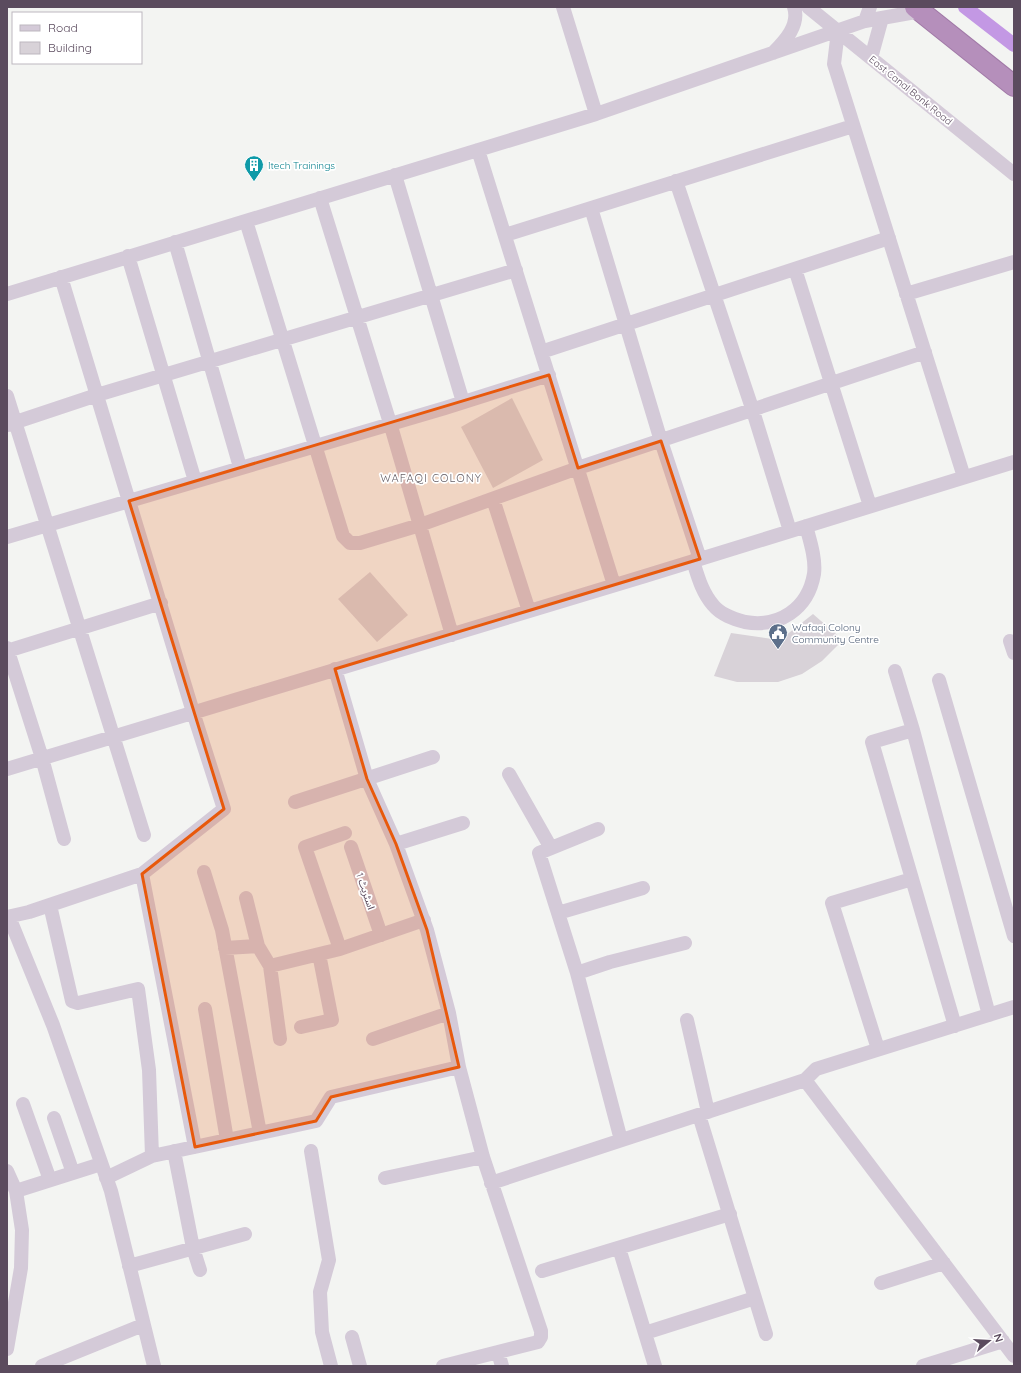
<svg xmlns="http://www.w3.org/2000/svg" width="1021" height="1373" font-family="Quicksand,'Noto Sans Arabic',sans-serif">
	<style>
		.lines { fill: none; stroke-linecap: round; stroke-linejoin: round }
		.canal { stroke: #c398e4; stroke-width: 14 }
		.building { fill: #d8d2d8 }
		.highway-casing { stroke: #a17aa7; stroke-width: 22 }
		.minor { stroke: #d4cad8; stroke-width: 14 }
		.highway { stroke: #b58fbb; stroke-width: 20 }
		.marked { fill: #e8590c; fill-opacity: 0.2; stroke: #e8590c; stroke-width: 3; stroke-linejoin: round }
		.labels { text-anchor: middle; stroke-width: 3.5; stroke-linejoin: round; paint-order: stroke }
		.street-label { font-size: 10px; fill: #5b4b5e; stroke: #fff }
		.culture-label { font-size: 10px; fill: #0d838f; stroke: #fff; text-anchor: start }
		.service-label { font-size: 10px; fill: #4e5e75; stroke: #fff; text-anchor: start }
		.neighbourhood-label { font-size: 11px; letter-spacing: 1px; fill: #655f66; stroke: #fff }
	</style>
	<rect width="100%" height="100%" fill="#f3f4f2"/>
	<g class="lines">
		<path class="canal" d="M965 7 1014 45"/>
	</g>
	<path class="building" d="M512 398 543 460 493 488 461 427Z
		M370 572 408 615 377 642 338 599Z
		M813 614 843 640 822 661 802 674 778 682H737L714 676 731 633 772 639 785 636Z"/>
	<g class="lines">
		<g class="highway-casing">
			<path id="highway" d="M915 7 1014 86"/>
		</g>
		<path class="minor" d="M563 7 596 114
			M808 7 1014 174
			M865 21 921 11
			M838 31 834 64 964 477
			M773 53C785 41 800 25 794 7
			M871 58 882 18
			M478 150 614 585
			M395 175 463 402
			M676 181 753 411 790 531
			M320 198 390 423 452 635
			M591 208 661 441 700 559
			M246 221 343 536 350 543H360L420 525 578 468 925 352
			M505 235 853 126
			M175 242 240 467
			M128 256 195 481
			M795 269 870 506
			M7 294 596 114 865 21 870 7
			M906 294 1014 262
			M541 352 889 238
			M7 396 144 835
			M7 425 97 395 516 270
			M493 499 529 611
			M7 537 445 408 549 375
			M693 561C698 577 702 592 713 605 721 615 734 619 745 622 779 628 808 609 814 574 816 559 810 541 806 526
			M1010 641 1014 653
			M7 648 42 758 64 839
			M7 651 161 603
			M335 669 367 779 396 844 427 930 449 1013 459 1067 483 1157 541 1331V1337L538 1342 443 1366
			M895 671 913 730 989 1015
			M939 680 1014 936
			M913 730 872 742 955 1026
			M7 769 645 576 1014 462
			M509 774 551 848
			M295 802 433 757
			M598 829 539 853 577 973 621 1140
			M396 844 463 823
			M351 847 381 935
			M204 872 222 930 260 1133
			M142 874 195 1147
			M246 898 258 946 270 966 340 949 424 920
			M50 905 72 1001 78 1003 138 989 149 1070 152 1156
			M558 913 643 888
			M7 917 29 912 142 874 224 809 193 712 61 277
			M9 917 53 1025 111 1191 154 1366
			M225 948 258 946
			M340 949 305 847 345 833
			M270 966 280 1039
			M577 973 610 962 685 943
			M205 1009 227 1140
			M687 1020 708 1112
			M301 1027 332 1020 319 954
			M373 1039 449 1013
			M878 1049 832 903 912 879
			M805 1080 1014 1356
			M23 1104 50 1180
			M699 1115 766 1334
			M54 1118 73 1173
			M174 1151 193 1248 200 1270
			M311 1151 329 1260 320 1292 322 1332 331 1366
			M7 1171 16 1191 22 1230 21 1268 7 1349
			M106 1178 152 1156 316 1121 331 1097 459 1067
			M385 1178 483 1157
			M491 1183 805 1080 816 1069 1014 1007
			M16 1191 101 1164
			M619 1248 655 1366
			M129 1266 245 1234
			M542 1271 730 1214
			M881 1283 944 1263
			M645 1333 755 1298
			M352 1337 360 1366
			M498 1352 502 1366
			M42 1366 143 1325
			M923 1366 1003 1341"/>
		<use href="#highway" class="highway"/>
	</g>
	<path class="marked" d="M549 375 578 468 661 441 700 559 335 669 367 779 396 844 427 930 459 1067 331 1097 316 1121 195 1147 142 874 224 809 129 501Z"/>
	<defs>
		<g id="building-pin" transform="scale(1)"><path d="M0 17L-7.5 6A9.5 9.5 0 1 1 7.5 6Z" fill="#0f9aa8" stroke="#fff"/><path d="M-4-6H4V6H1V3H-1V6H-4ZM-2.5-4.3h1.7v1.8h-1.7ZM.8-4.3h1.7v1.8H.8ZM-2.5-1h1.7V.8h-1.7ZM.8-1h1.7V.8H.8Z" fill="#fff"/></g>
		<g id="civic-pin" transform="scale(1)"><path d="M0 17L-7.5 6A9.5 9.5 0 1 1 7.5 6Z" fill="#5c6f8a" stroke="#fff"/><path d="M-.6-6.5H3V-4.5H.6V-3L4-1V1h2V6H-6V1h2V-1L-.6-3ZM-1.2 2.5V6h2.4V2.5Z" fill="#fff"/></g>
	</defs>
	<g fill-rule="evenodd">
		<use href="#building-pin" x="254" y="165"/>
		<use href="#civic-pin" x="778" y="633"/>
	</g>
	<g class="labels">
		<g class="street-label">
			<text transform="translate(911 90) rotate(39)" y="4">East Canal Bank Road</text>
			<text transform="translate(366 891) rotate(71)" y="4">اسٹریٹ 1</text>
		</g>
		<g class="culture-label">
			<text x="268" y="169">Itech Trainings</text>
		</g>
		<g class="service-label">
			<text x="792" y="631">Wafaqi Colony<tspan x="792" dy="12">Community Centre</tspan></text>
		</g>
		<g class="neighbourhood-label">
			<text x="431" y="482">WAFAQI COLONY</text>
		</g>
	</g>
	<rect width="1021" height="1373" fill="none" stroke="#5b4b5e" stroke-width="16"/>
	<rect x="12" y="12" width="130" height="52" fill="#ffffff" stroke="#bdb7bf"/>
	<rect x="20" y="25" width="20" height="6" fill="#d4cad8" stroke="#bdb7bf"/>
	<text x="48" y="32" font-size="12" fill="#5b4b5e">Road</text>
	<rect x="20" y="42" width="20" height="12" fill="#d8d2d8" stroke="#bdb7bf"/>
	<text x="48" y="52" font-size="12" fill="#5b4b5e">Building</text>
	<g transform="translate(989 1341) rotate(72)" stroke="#ffffff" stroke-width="3" paint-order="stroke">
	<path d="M0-3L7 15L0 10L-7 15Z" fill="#5b4b5e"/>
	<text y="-6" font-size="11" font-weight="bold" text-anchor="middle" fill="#5b4b5e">N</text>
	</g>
</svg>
